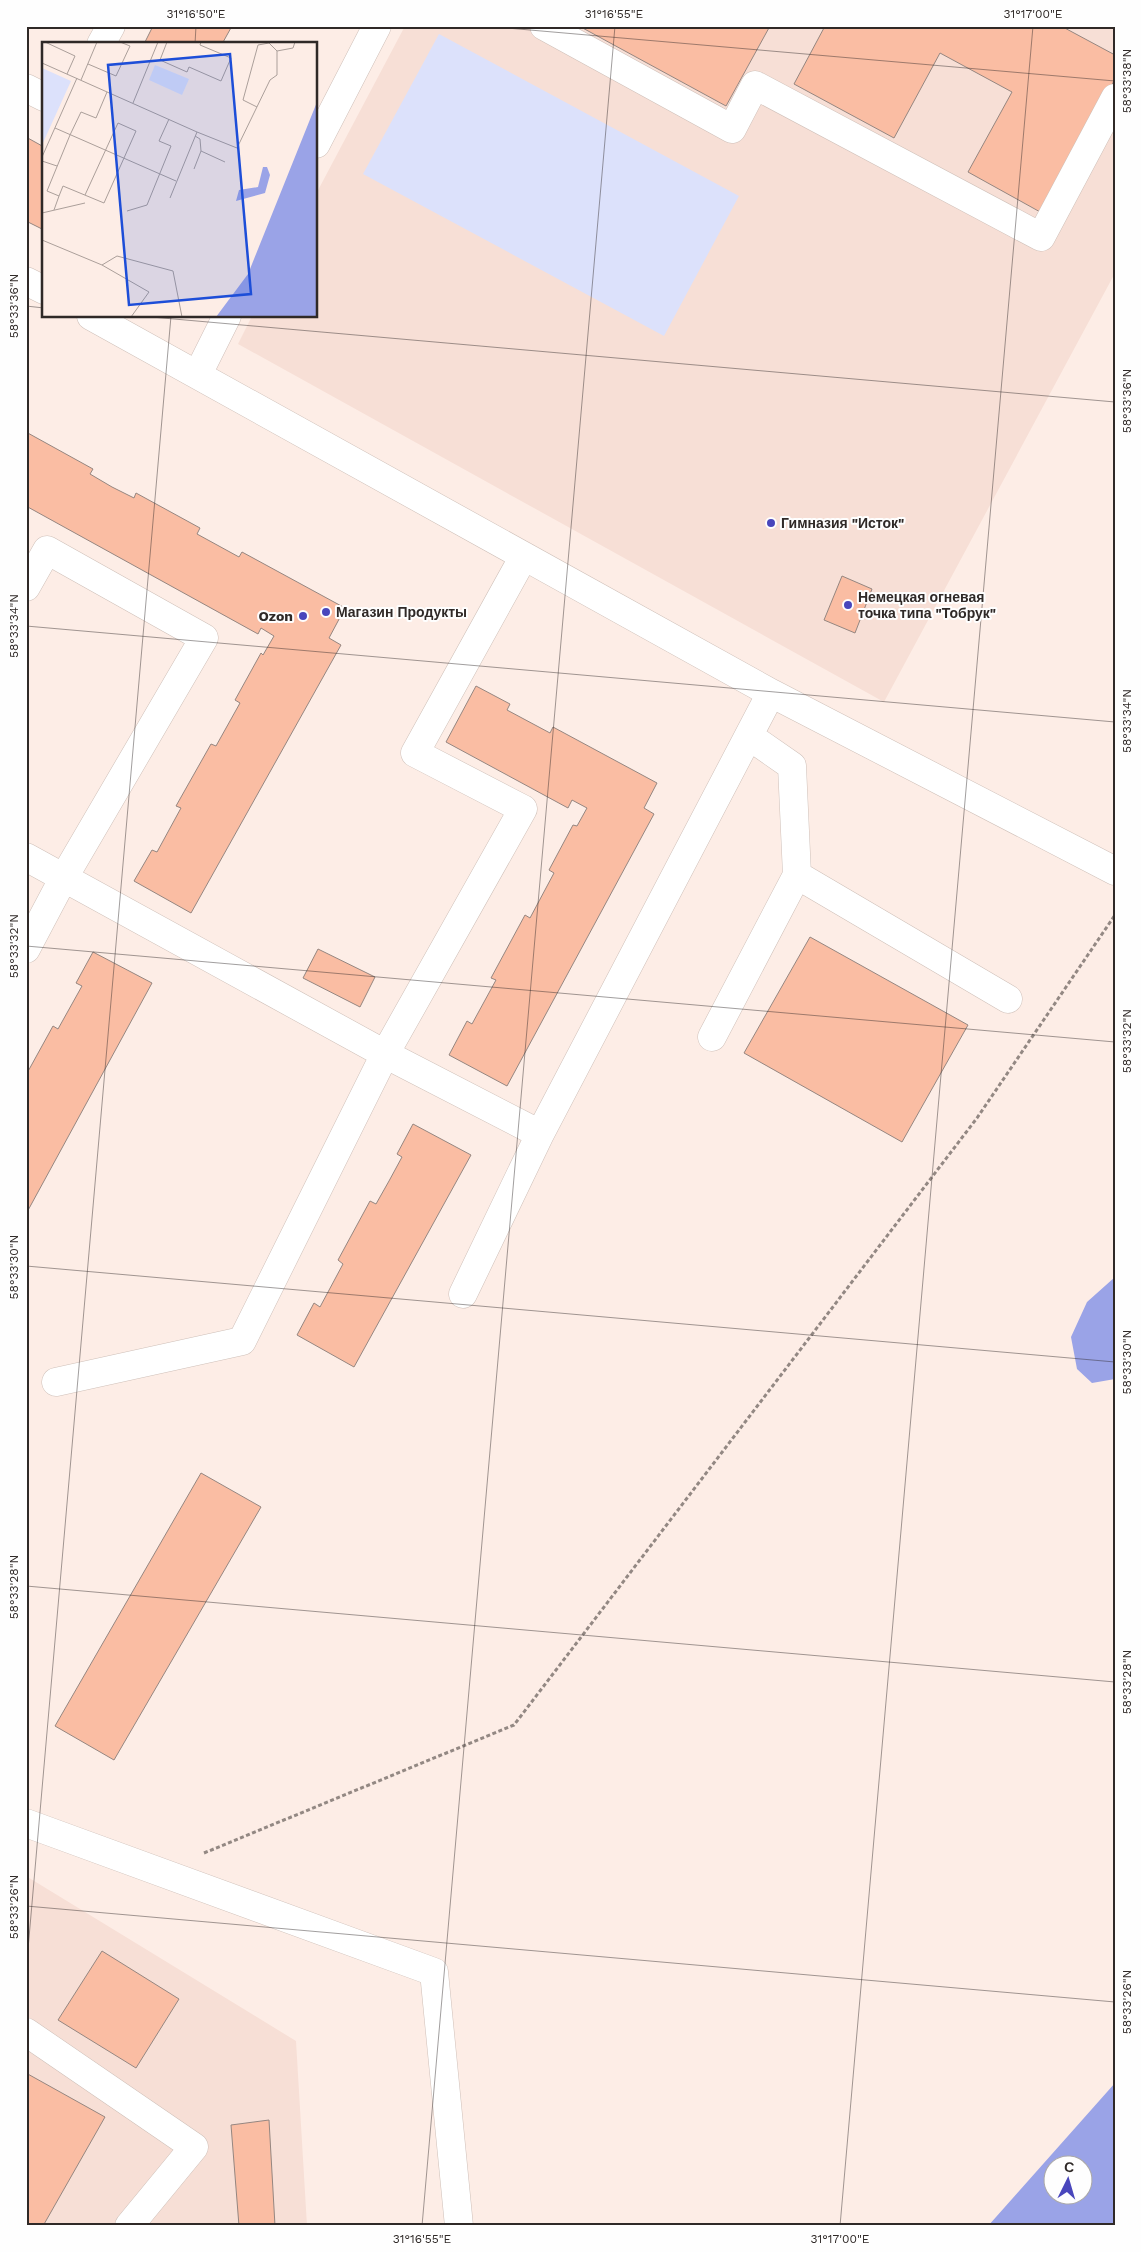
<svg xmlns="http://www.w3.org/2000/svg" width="1141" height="2252" font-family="'Work Sans',sans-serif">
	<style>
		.built { fill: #f7dfd6 }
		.green { fill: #dce1fb }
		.water { fill: #9aa3e7; fill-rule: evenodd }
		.building { fill: #fabda3; stroke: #958680 }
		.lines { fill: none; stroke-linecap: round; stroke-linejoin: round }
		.minor-casing { stroke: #cfc0b9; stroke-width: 29 }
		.path { stroke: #938883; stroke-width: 3; stroke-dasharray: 4 2.5; stroke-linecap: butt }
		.minor { stroke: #fff; stroke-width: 28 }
		.ticks { fill: none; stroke: #2f2927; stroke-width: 1; stroke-opacity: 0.45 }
		.poi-dot { fill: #4946bc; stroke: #fefefe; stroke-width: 2 }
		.labels { text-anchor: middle; stroke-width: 4; stroke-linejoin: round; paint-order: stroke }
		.poi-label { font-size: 14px; font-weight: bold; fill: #2f2927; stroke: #fefefe; text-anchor: start }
		.inset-road { fill: none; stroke: #ab9f9a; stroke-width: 1 }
		.view { fill: #1d4ed8; fill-opacity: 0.15; stroke: #1d4ed8; stroke-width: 2.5 }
		.inset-edge { fill: none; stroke: #2f2927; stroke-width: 2.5 }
		.neatline { fill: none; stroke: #2f2927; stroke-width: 2 }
		.ticks-label { font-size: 12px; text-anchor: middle; fill: #2f2927 }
	</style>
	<rect width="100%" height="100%" fill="#fdede6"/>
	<path class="built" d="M405 26H1115V273L884 702 238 344 252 316H316V194Z
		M26 1876 296 2041 307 2226H26Z"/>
	<path class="green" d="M439 34 739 196 664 336 363 174Z"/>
	<path class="water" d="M1115 1277V1379L1092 1383 1077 1369 1071 1337 1087 1302Z
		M1115 2083V2226H988ZM1054 2164H1084V2194H1054Z"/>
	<path class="building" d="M153 26H232L222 44H144Z
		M579 26H770L726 106Z
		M825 26H1061L1115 55V79L1042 213 968 172 1012 92 940 53 894 138 794 84Z
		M26 137 44 147V230L26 221Z
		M26 432 93 469 90 474 112 487 134 498 136 493 200 528 197 534 239 557 242 552 345 608 329 638 341 645 191 913 134 881 152 850 157 852 181 808 176 806 211 744 216 746 240 703 235 700 261 653 263 655 274 636 261 628 258 634 26 506Z
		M842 576 872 589 855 633 824 620Z
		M476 686 510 704 507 710 550 733 553 727 657 783 644 808 654 814 507 1086 449 1055 467 1021 472 1024 496 980 491 978 525 915 530 918 554 873 549 870 573 825 577 826 587 808 572 800 568 808 446 742Z
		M810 937 968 1025 902 1142 744 1053Z
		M318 949 375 977 360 1007 303 978Z
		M93 952 152 983 26 1214V1075L53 1026 58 1029 82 986 76 983Z
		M413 1124 471 1155 354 1367 297 1335 314 1303 320 1307 343 1264 338 1260 370 1201 376 1204 389 1181 402 1157 397 1154Z
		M201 1473 261 1507 114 1760 55 1726Z
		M102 1951 179 1999 136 2068 58 2020Z
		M26 2073 105 2117 43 2226H26Z
		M269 2120 275 2226H239L231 2125Z"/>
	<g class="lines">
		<g class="minor-casing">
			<path id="minor" d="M544 26 732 129 755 85 1041 237 1115 98
				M101 44 111 26
				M26 88 44 97
				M316 144 377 26
				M26 281 44 290
				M91 316 771 693 540 1134 463 1294
				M198 374 227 316
				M26 587 47 550 204 638 63 879 26 949
				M771 693 1115 871
				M749 736 792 766 797 875 1008 999
				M26 857 385 1054 540 1134
				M712 1037 797 875
				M56 1382 242 1341 385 1054 523 809 415 753 524 556
				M26 1823 434 1972 459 2226
				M26 2032 194 2147 129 2226"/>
		</g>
		<path class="path" d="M204 1853 514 1725 977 1118 1115 915"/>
		<use href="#minor" class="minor"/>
	</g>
	<path class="ticks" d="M484 26 1115 81M195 44 196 26M26 306 44 308M140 316 1115 402M26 626 1115 722M26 946 1115 1042M26 1266 1115 1362M26 1586 1115 1682M26 1906 1115 2002M26 1972 171 316M422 2226 615 26M840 2226 1033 26"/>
	<g class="poi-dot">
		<circle cx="771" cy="523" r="5"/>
		<circle cx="848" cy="605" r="5"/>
		<circle cx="326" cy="612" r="5"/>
		<circle cx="303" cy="616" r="5"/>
	</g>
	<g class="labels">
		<g class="poi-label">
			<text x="781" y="528">Гимназия "Исток"</text>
			<text x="858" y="602">Немецкая огневая<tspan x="858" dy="16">точка типа "Тобрук"</tspan></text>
			<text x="336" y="617">Магазин Продукты</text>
			<text x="293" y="621" text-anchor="end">Ozon</text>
		</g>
	</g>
	<g transform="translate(42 42)">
		<rect width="275" height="275" fill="#fdede6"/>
		<path d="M113 23 147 37 140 53 107 38ZM0 26 29 39 0 103Z" fill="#dce1fb"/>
		<path d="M275 60V275H174L206 232ZM221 125H225L228 133 223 151 194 159 197 148 216 145Z" fill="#9aa3e7"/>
		<path class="inset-road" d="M3 0 33 14 25 32M125 0 118 18 145 30 147 25 179 39 189 16 158 3 159 0M235 9 251 6 253 0M0 21 155 90 128 156M46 22 74 34 88 4 78 0M39 38 55 0M91 61 116 0M13 86 134 139M155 90 195 106 228 38 235 33V9L227 1 216 3 201 58 215 65M153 94 158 97 159 109 183 120M0 115 35 36M0 119 15 124M152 127 159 109M17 154 21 144 62 161 94 89 76 81 43 153M12 168 17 154 5 149 28 93 39 70 54 76 65 50M85 169 105 163 129 104 117 99 127 77M0 171 43 161M0 198 60 223 107 250 89 275M60 223 75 214 131 229 140 275"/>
		<path class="view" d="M188 12 209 252 87 263 66 23Z"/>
		<rect width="275" height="275" class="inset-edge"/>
	</g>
	<rect width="1141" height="2252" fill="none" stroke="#fefefe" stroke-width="55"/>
	<g transform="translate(1068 2180) rotate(5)"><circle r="24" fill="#fefefe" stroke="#aba9a8"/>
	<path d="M0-4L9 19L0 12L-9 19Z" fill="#4946bc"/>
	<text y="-8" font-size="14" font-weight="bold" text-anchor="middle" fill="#2f2927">С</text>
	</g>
	<rect x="28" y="28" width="1086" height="2196" class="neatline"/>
	<g class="ticks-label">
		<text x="196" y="18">31°16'50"E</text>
		<text x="614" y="18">31°16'55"E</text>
		<text x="1033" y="18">31°17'00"E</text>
		<text transform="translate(1127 81) rotate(-90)" y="4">58°33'38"N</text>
		<text transform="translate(14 306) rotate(-90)" y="4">58°33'36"N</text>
		<text transform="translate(1127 401) rotate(-90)" y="4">58°33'36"N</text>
		<text transform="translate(14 626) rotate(-90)" y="4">58°33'34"N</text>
		<text transform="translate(1127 721) rotate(-90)" y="4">58°33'34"N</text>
		<text transform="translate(14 946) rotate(-90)" y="4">58°33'32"N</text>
		<text transform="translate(1127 1041) rotate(-90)" y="4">58°33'32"N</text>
		<text transform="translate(14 1267) rotate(-90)" y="4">58°33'30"N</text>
		<text transform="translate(1127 1362) rotate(-90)" y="4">58°33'30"N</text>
		<text transform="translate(14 1587) rotate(-90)" y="4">58°33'28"N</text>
		<text transform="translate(1127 1682) rotate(-90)" y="4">58°33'28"N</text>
		<text transform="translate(14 1907) rotate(-90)" y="4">58°33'26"N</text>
		<text transform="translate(1127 2002) rotate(-90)" y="4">58°33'26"N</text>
		<text x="422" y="2243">31°16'55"E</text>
		<text x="840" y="2243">31°17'00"E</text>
	</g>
</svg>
